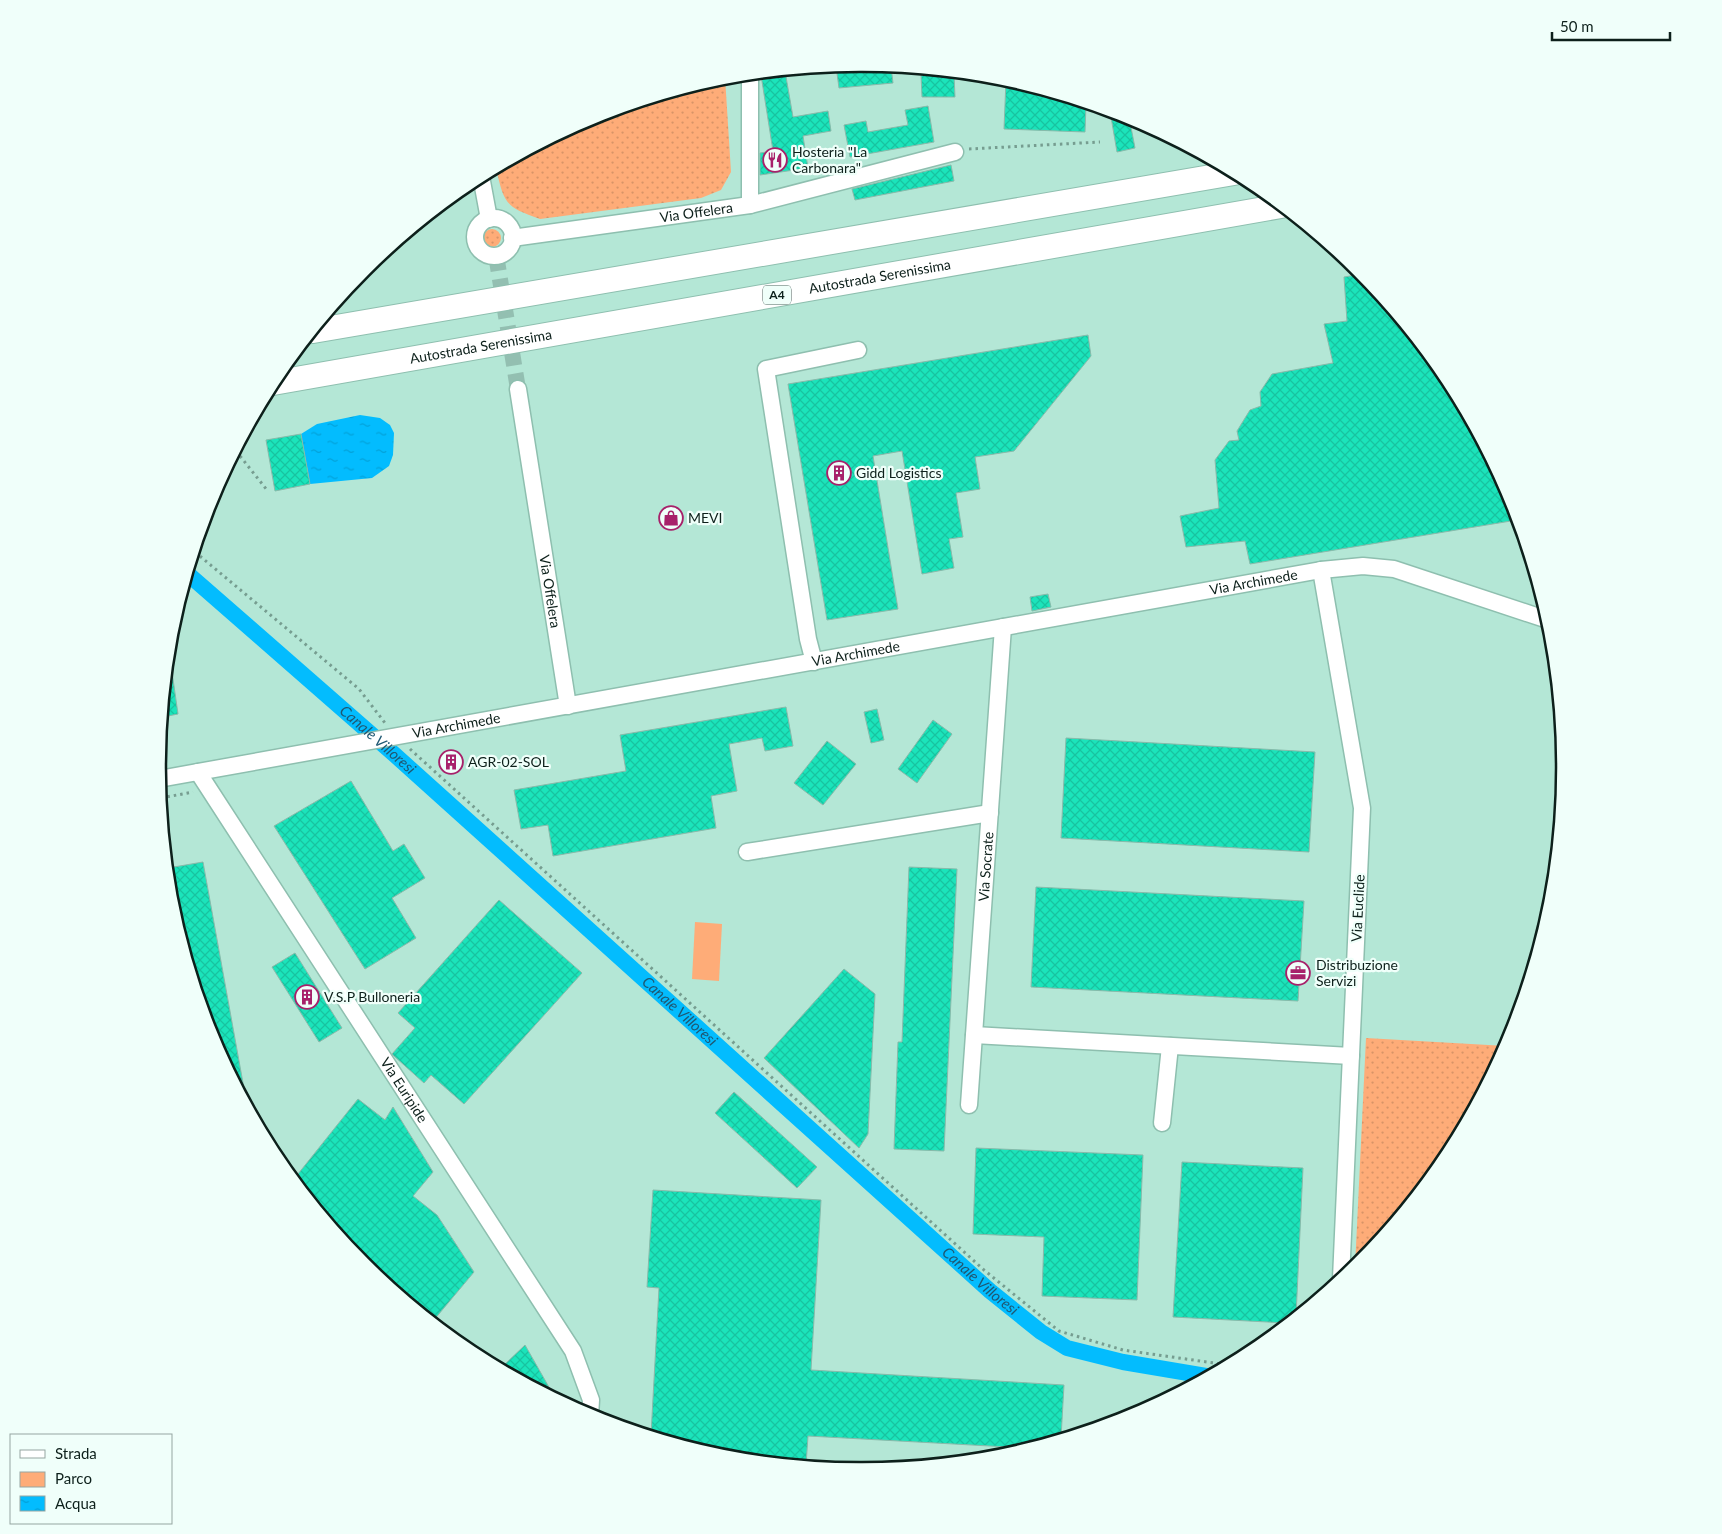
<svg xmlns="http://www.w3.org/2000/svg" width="1722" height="1534" font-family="Lato,sans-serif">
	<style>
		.green { fill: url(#green-dots) }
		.pitch { fill: #feac78 }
		.water { fill: url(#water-ripples) }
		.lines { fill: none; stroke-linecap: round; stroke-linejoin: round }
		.canal { stroke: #03bcfe; stroke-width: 16 }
		.building { fill: url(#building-cross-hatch); stroke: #88baaa }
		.minor-tunnel { stroke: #93bfb1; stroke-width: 16; stroke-dasharray: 16 8; stroke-linecap: butt }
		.minor-casing { stroke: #8ebfaf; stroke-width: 19 }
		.highway-casing { stroke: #8ebfaf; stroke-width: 26 }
		.path { stroke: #769d90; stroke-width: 3; stroke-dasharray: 2.5 4; stroke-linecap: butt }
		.minor { stroke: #fff; stroke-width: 16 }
		.highway { stroke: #fff; stroke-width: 24 }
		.labels { text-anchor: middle; stroke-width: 4.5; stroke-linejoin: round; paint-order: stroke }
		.shield { fill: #f0fffa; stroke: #51635e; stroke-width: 1 }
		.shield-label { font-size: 12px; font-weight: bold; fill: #0d201b }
		.poi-label { font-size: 14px; fill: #0d201b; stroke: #f0fffa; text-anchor: start }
		.street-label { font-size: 14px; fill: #0d201b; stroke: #f0fffa }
		.water-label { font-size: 15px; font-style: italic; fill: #1f5873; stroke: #f0fffa }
		.rim { fill: none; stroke: #0d201b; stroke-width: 2.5 }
	</style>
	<defs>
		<pattern id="green-dots" width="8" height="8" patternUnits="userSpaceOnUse" patternTransform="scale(1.25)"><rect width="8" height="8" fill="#feac78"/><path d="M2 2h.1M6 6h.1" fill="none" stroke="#d89467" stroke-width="1.8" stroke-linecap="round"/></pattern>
		<pattern id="water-ripples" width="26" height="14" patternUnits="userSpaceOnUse" patternTransform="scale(1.25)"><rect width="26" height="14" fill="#03bcfe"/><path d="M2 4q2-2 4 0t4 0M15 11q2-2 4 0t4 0" fill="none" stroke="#03a1d9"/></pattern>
		<pattern id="building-cross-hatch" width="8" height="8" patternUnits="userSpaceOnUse" patternTransform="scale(1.25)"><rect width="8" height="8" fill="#1be4bb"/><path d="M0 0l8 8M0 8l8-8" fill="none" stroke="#18c3a0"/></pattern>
	</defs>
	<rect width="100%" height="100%" fill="#b4e7d6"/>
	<path class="green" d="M725 77 731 172 721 190 701 198 540 219C505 207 504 203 496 168L592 117Z
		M483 238a9 9 0 1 1 18 0a9 9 0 1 1-18 0Z
		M1366 1038 1506 1046 1446 1158 1355 1267Z"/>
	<path class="pitch" d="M695 922 722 924 719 981 692 979Z"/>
	<path class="water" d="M360 415 380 418 390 425 394 433 393 455 389 466 372 478 310 484 301 434 317 424Z"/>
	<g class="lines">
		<path class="canal" id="s1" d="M188 574 395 755 990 1291 1041 1332 1067 1348 1123 1362 1206 1376"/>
	</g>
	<path class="building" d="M861 64 891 67 893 83 839 88 836 66Z
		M785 71 793 117 828 111 831 131 803 136 808 168 760 175V153L773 151 761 75Z
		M921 75H954L955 97H922Z
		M1006 80 1086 104 1085 132 1004 129Z
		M928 106 934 142 850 157 844 125 866 121 868 132 908 125 905 110Z
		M1110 111 1129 117 1135 148 1117 152Z
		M951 165 954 181 855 200 852 189Z
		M1362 274 1446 377 1511 498 1517 520 1250 564 1245 541 1186 547 1180 516 1219 508 1215 460 1229 441 1239 440 1237 431 1250 410 1261 406 1260 392 1272 374 1333 363 1324 324 1347 321 1344 277Z
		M1088 335 1091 356 1014 451 975 457 980 489 956 493 963 537 949 539 954 568 922 574 902 451 873 456 898 609 827 620 788 384Z
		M301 434 310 484 275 491 266 440Z
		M1048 594 1051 607 1032 611 1030 597Z
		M167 672H172L178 714 163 717Z
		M786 707 793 746 765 751 762 738 729 744 737 791 711 796 716 828 553 856 548 825 521 829 514 790 626 771 620 735Z
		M877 709 884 740 871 743 864 712Z
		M933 720 952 734 917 783 898 769Z
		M1066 738 1315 752 1309 852 1061 838Z
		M827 741 856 764 823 805 794 783Z
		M458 754 461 767 445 769 442 756Z
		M351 781 393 851 404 844 425 878 392 898 416 938 365 969 274 826Z
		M203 862 245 1094 243 1095 211 1036 171 904 168 868Z
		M909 867 957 869 944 1151 894 1149 898 1042H902Z
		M1036 887 1304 901 1298 1001 1031 987Z
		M499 900 582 973 464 1104 431 1075 424 1083 394 1056 392 1054 415 1028 398 1013Z
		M295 953 342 1028 319 1042 272 967Z
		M844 969 875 994 868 1134 859 1148 764 1058Z
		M734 1092 817 1167 797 1188 715 1113Z
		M358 1099 385 1120 393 1107 433 1172 413 1196 437 1215 474 1272 433 1321 364 1264 294 1179Z
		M976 1148 1143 1155 1137 1300 1042 1296 1044 1237 973 1234Z
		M1182 1162 1303 1168 1296 1316 1286 1323 1173 1317Z
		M653 1190 821 1200 811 1370 1064 1385 1061 1438 1026 1448 808 1436 806 1465 724 1457 651 1435 659 1288 647 1287Z
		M525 1345 554 1396 501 1368Z"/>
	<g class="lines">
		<path class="minor-tunnel" d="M496 255 518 389"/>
		<g class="minor-casing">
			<g id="minor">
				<path d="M750 75V205"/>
				<path d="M481 176 489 219"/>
				<circle cx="494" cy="237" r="19"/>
				<path id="s2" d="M512 238 750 205 955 152"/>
				<path id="s3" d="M518 389 568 706"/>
				<path d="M1321 570 1362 808 1341 1279"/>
				<path d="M814 662 808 639 766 369 858 350"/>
				<path id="s4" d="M198 772 573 1351 591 1400 590 1416"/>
				<path id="s5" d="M159 779 1321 570 1363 566 1394 569 1548 620"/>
				<path d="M747 852 990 813"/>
				<path d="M974 1035 1351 1056"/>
				<path id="s6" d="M969 1105 1003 627"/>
				<path d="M1162 1123 1170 1046"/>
			</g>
		</g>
		<g class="highway-casing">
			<g id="highway">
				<path d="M313 331 1234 173"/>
				<path id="s7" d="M273 383 1281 206"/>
			</g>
		</g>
		<path class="path" d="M969 149 1100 142
			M236 451 267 490
			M195 552 359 689 385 723
			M410 749 984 1270 1059 1331 1123 1350 1228 1365
			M161 798 193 792"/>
		<use href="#minor" class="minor"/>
		<use href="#highway" class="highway"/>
	</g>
	<defs>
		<g id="restaurant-ring" transform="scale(1.25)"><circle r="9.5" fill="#f0fffa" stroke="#a7216a" stroke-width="1.5"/><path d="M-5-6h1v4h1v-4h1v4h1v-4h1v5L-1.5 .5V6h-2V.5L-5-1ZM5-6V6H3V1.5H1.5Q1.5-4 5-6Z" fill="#a7216a"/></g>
		<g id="building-ring" transform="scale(1.25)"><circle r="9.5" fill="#f0fffa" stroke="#a7216a" stroke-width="1.5"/><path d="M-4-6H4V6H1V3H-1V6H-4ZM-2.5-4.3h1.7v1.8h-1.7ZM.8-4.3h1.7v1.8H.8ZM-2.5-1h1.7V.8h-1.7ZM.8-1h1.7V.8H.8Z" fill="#a7216a"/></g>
		<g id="shop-ring" transform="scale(1.25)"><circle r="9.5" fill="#f0fffa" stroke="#a7216a" stroke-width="1.5"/><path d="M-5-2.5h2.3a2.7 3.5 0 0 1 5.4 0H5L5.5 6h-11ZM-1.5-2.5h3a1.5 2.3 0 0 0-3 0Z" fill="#a7216a"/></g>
		<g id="office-ring" transform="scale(1.25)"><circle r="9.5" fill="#f0fffa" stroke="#a7216a" stroke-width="1.5"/><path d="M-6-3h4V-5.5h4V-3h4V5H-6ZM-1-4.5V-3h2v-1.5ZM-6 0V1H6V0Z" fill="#a7216a"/></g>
	</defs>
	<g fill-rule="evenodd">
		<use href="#restaurant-ring" x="775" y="160"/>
		<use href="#building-ring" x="839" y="473"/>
		<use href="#shop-ring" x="671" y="518"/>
		<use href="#building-ring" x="451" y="762"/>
		<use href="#office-ring" x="1298" y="973"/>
		<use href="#building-ring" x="307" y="997"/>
	</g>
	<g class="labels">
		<rect class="shield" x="763" y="285.5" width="28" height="19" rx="4"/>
		<g class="shield-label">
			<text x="777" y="299">A4</text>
		</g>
		<g class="poi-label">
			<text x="792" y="157">Hosteria "La<tspan x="792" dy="16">Carbonara"</tspan></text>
			<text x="856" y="478">Gidd Logistics</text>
			<text x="688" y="523">MEVI</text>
			<text x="468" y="767">AGR-02-SOL</text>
			<text x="1316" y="970">Distribuzione<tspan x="1316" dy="16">Servizi</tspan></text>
			<text x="324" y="1002">V.S.P Bulloneria</text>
		</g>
		<g class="street-label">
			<text dy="5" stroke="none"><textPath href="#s2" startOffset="186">Via Offelera</textPath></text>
			<text dy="5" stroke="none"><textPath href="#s7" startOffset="616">Autostrada Serenissima</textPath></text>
			<text dy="5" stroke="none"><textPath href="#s7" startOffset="211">Autostrada Serenissima</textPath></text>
			<text dy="5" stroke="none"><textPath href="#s5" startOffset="1112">Via Archimede</textPath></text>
			<text dy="5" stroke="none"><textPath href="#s3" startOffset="205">Via Offelera</textPath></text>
			<text dy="5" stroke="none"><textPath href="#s5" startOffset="708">Via Archimede</textPath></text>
			<text dy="5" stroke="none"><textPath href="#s5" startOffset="302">Via Archimede</textPath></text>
			<text dy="5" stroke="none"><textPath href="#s6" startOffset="239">Via Socrate</textPath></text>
			<text transform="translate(1358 908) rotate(-87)" y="5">Via Euclide</text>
			<text dy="5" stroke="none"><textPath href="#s4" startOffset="379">Via Euripide</textPath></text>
		</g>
		<g class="water-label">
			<text dy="5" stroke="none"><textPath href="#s1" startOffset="252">Canale Villoresi</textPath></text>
			<text dy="5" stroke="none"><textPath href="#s1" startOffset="658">Canale Villoresi</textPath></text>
			<text dy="5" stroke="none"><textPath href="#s1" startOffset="1062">Canale Villoresi</textPath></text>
		</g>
	</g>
	<path d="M0 0H1722V1534H0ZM860 72H862A694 694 0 0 1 1556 766V768A694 694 0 0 1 862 1462H860A694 694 0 0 1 166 768V766A694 694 0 0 1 860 72Z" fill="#f0fffa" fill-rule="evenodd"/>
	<path class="rim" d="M860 72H862A694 694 0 0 1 1556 766V768A694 694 0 0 1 862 1462H860A694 694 0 0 1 166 768V766A694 694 0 0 1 860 72Z"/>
	<rect x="10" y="1434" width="162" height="90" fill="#f0fffa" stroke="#95a6a1"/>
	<rect x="20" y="1450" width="25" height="8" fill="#ffffff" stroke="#95a6a1"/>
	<text x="55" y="1459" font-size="15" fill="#0d201b">Strada</text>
	<rect x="20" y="1472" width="25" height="15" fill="#feac78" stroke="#95a6a1"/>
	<text x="55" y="1484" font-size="15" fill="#0d201b">Parco</text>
	<rect x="20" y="1496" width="25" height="15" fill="url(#water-ripples)" stroke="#95a6a1"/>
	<text x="55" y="1509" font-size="15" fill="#0d201b">Acqua</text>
	<path d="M1552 32v8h118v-8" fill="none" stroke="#0d201b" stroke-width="2.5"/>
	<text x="1560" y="32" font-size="15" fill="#0d201b" stroke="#f0fffa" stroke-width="4" paint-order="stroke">50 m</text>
</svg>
